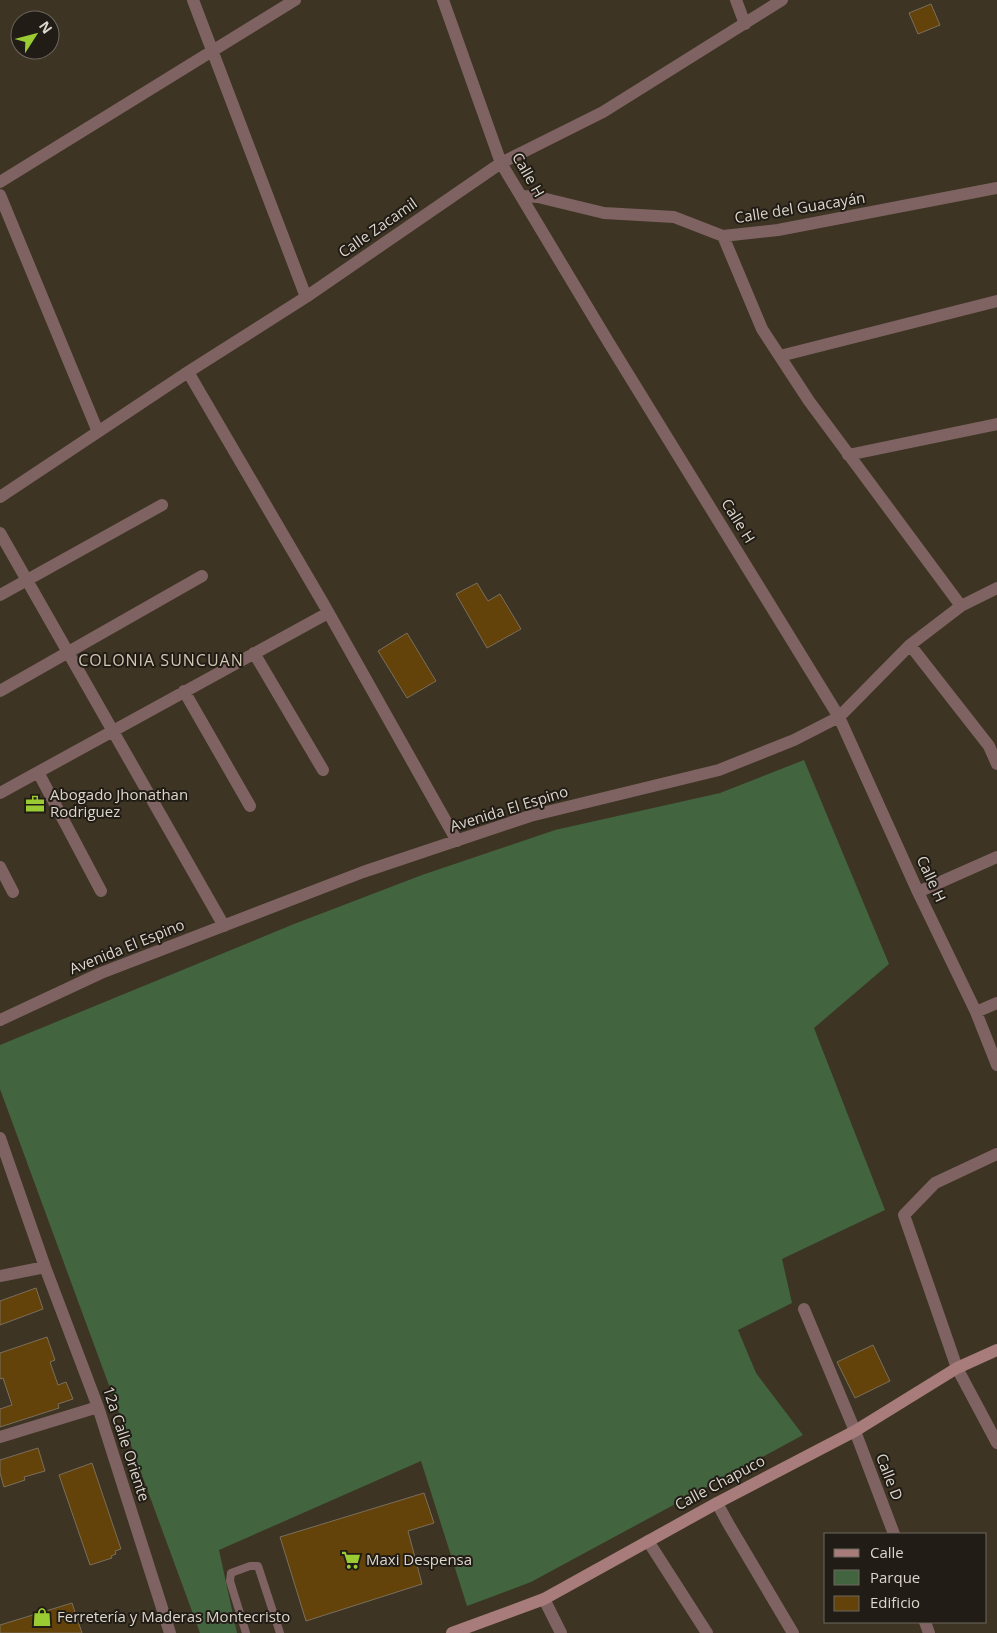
<svg xmlns="http://www.w3.org/2000/svg" width="997" height="1633" font-family="'Open Sans',sans-serif">
	<style>
		.green { fill: #42643f }
		.building { fill: #634309; stroke: #7b6e5c }
		.lines { fill: none; stroke-linecap: round; stroke-linejoin: round }
		.lane { stroke: #7f6362; stroke-width: 8 }
		.street { stroke: #7f6362; stroke-width: 12 }
		.secondary { stroke: #a77c7a; stroke-width: 12 }
		.labels { text-anchor: middle; stroke-width: 4; stroke-linejoin: round; paint-order: stroke }
		.street-label { font-size: 15px; fill: #dcd6cc; stroke: #211c15 }
		.poi-label { font-size: 15px; fill: #dcd6cc; stroke: #211c15; text-anchor: start }
		.neighbourhood-label { font-size: 16px; letter-spacing: 1px; fill: #d2c7b2; stroke: #211c15 }
	</style>
	<rect width="100%" height="100%" fill="#3d3423"/>
	<path class="green" d="M804 760 889 964 814 1028 885 1210 782 1259 792 1303 738 1330 756 1373 803 1435 531 1582 467 1606 421 1461 219 1550 237 1633H200L0 1089V1045L294 924 422 875 555 830 720 793Z"/>
	<path class="building" d="M931 4 940 25 918 34 909 13Z
		M477 583 488 601 500 594 521 629 487 648 456 594Z
		M407 633 436 681 407 698 378 651Z
		M36 1288 43 1309 0 1325V1301Z
		M47 1337 55 1360 50 1362 58 1385 66 1382 73 1399 58 1404 59 1408 0 1427V1409L12 1405 3 1378 0 1379V1353Z
		M873 1345 890 1381 855 1398 837 1362Z
		M38 1448 45 1471 24 1477 25 1480 4 1487 0 1473V1460Z
		M92 1463 121 1549 115 1551 116 1554 111 1556 112 1558 90 1565 59 1475Z
		M424 1493 434 1523 408 1531 422 1584 306 1621 280 1537Z
		M72 1603 82 1633H0V1625Z"/>
	<g class="lines">
		<path class="lane" d="M246 1633 230 1581 231 1573 250 1566H258L280 1633"/>
		<path class="street" d="M193 0 306 297
			M443 0 501 163 609 343 839 717 918 892 976 1012 997 1065
			M736 0 745 24
			M0 182 295 0
			M0 195 98 432
			M521 196 538 197 604 213 674 217 723 236 778 230 997 188
			M723 236 762 329 809 401 961 606
			M780 356 997 301
			M188 372 323 603 457 841
			M848 455 997 424
			M0 497 188 372 306 297 501 163 603 112 782 0
			M0 533 224 926
			M0 595 162 505
			M910 645 989 746 997 764
			M254 653 323 770
			M0 691 202 576
			M184 691 250 806
			M38 772 101 891
			M0 793 328 613
			M0 867 13 892
			M918 892 997 857
			M976 1012 997 1003
			M0 1020 101 973 363 872 530 816 719 770 794 740 839 717 910 645 961 606 997 588
			M0 1138 45 1267 98 1407 170 1633
			M997 1154 935 1183 904 1215 957 1368 997 1443
			M0 1276 45 1267
			M804 1309 855 1431 894 1534
			M0 1437 98 1407
			M717 1503 729 1525 793 1633
			M648 1541 707 1633
			M544 1599 561 1633
			M925 1622 929 1633"/>
		<path class="secondary" d="M452 1633 544 1599 717 1503 855 1431 957 1368 997 1350"/>
	</g>
	<defs>
		<g id="office-bare" transform="scale(1.5)"><path d="M-6-3h4V-5.5h4V-3h4V5H-6ZM-1-4.5V-3h2v-1.5ZM-6 0V1H6V0Z" fill="#9bcb33" stroke="#211c15" stroke-width="2.5" paint-order="stroke"/></g>
		<g id="supermarket-bare" transform="scale(1.5)"><path d="M-6-5.5h2.5l.6 2H6L4.5 2H-2.5L-4.4-4H-6ZM-1.5 3.2a1.3 1.3 0 1 0 .1 0ZM3 3.2a1.3 1.3 0 1 0 .1 0Z" fill="#9bcb33" stroke="#211c15" stroke-width="2.5" paint-order="stroke"/></g>
		<g id="shop-bare" transform="scale(1.5)"><path d="M-5-2.5h2.3a2.7 3.5 0 0 1 5.4 0H5L5.5 6h-11ZM-1.5-2.5h3a1.5 2.3 0 0 0-3 0Z" fill="#9bcb33" stroke="#211c15" stroke-width="2.5" paint-order="stroke"/></g>
	</defs>
	<g fill-rule="evenodd">
		<use href="#office-bare" x="35" y="804"/>
		<use href="#supermarket-bare" x="351" y="1560"/>
		<use href="#shop-bare" x="42" y="1617"/>
	</g>
	<g class="labels">
		<g class="street-label">
			<text transform="translate(528 175) rotate(60)" y="5">Calle H</text>
			<text transform="translate(800 208) rotate(-9)" y="5">Calle del Guacayán</text>
			<text transform="translate(378 228) rotate(-35)" y="5">Calle Zacamil</text>
			<text transform="translate(738 521) rotate(58)" y="5">Calle H</text>
			<text transform="translate(509 809) rotate(-17)" y="5">Avenida El Espino</text>
			<text transform="translate(931 879) rotate(65)" y="5">Calle H</text>
			<text transform="translate(127 947) rotate(-22)" y="5">Avenida El Espino</text>
			<text transform="translate(126 1444) rotate(72)" y="5">12a Calle Oriente</text>
			<text transform="translate(889 1477) rotate(69)" y="5">Calle D</text>
			<text transform="translate(720 1483) rotate(-28)" y="5">Calle Chapuco</text>
		</g>
		<g class="poi-label">
			<text x="50" y="800">Abogado Jhonathan<tspan x="50" dy="17">Rodriguez</tspan></text>
			<text x="366" y="1565">Maxi Despensa</text>
			<text x="57" y="1622">Ferretería y Maderas Montecristo</text>
		</g>
		<g class="neighbourhood-label">
			<text x="161" y="666">COLONIA SUNCUAN</text>
		</g>
	</g>
	<rect x="824" y="1533" width="162" height="90" fill="#211c15" stroke="#6c665e"/>
	<rect x="834" y="1549" width="25" height="8" fill="#a77c7a" stroke="#6c665e"/>
	<text x="870" y="1558" font-size="15" fill="#dcd6cc">Calle</text>
	<rect x="834" y="1570" width="25" height="15" fill="#42643f" stroke="#6c665e"/>
	<text x="870" y="1583" font-size="15" fill="#dcd6cc">Parque</text>
	<rect x="834" y="1596" width="25" height="15" fill="#634309" stroke="#6c665e"/>
	<text x="870" y="1608" font-size="15" fill="#dcd6cc">Edificio</text>
	<g transform="translate(35 35) rotate(54)"><circle r="24" fill="#211c15" stroke="#6c665e"/>
	<path d="M0-4L9 19L0 12L-9 19Z" fill="#9bcb33"/>
	<text y="-8" font-size="14" font-weight="bold" text-anchor="middle" fill="#dcd6cc">N</text>
	</g>
</svg>
